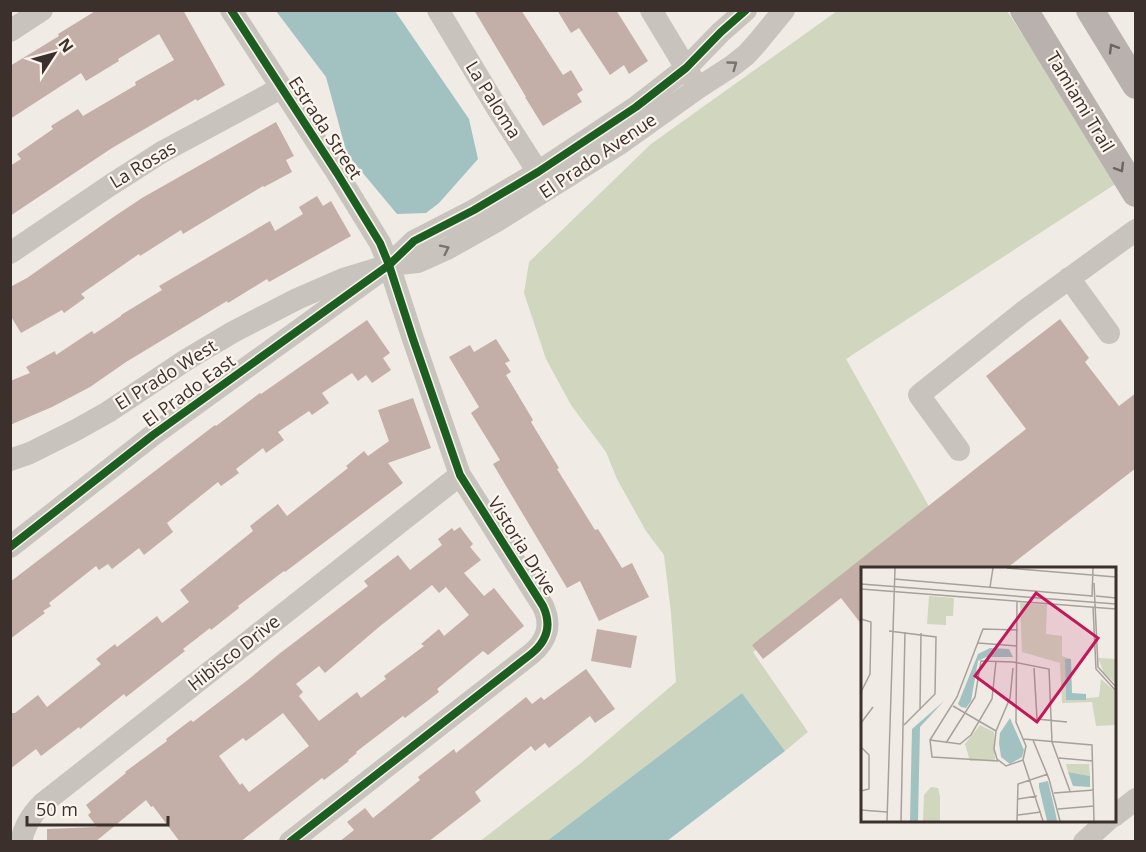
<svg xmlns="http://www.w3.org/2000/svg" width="1146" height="852" font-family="'Open Sans',sans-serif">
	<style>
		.green { fill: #d1d6bf }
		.water { fill: #a1c2c1 }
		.building { fill: #c3afa7; fill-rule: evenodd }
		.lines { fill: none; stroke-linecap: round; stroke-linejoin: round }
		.minor { stroke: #c9c3be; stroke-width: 22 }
		.major { stroke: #b8b1ad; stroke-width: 28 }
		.cycleway-casing { stroke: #fbf5ee; stroke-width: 11 }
		.cycleway { stroke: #1b5e20; stroke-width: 8 }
		.oneway { stroke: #6d645f }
		.oneway2 { stroke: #7b726d }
		.labels { text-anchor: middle; stroke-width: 4.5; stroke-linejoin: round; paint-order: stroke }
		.street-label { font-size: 18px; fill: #3b302b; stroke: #fbf5ee }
		.inset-road { fill: none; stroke: #a8a09b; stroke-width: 1.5 }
		.view { fill: #c2185b; fill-opacity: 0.15; stroke: #c2185b; stroke-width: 3 }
		.inset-edge { fill: none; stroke: #3b302b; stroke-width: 3 }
	</style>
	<rect width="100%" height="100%" fill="#f0ebe5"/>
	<path class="green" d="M837 11H1007L1082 126 1117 183 846 359 935 517 866 568H862V571L753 652 808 732 785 751 742 693 547 841 479 842 581 763 676 682 671 613 664 555 646 531 617 479 606 452 571 405 546 359 524 293 529 262 651 144Z"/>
	<path class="water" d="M276 11H395L469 119 478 159 439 203 426 213 397 214 347 154 326 77Z
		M742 693 785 751 667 841H547Z"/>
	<path class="building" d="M97 10H183L225 85 197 101 196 99 112 148 10 216V166L21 159 17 154 53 129 51 126 78 109 83 116 136 85 135 82 174 60 159 34 118 59 119 61 86 81 81 73 10 119V66L59 36 58 34Z
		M474 10H521L563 75 571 70 583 90 577 94 582 102 543 126 525 97H526Z
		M557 10H616L648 61 629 74 624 65 610 75 579 28 571 33Z
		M276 122 294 156 286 160 292 172 264 187 263 186 183 234 181 230 140 256 139 254 81 294 85 298 64 313 62 310 21 333 10 315V287L27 278 115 216 142 198Z
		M317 196 323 206 331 201 351 236 269 282 267 279 228 303 227 301 126 362 90 387 52 407 10 425V381L30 373 26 367 55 351 56 355 92 331 94 334 121 316V315L162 290 159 286 270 221 275 231 303 214 299 207Z
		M1060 319 1089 358 1085 362 1119 406 1136 393V468L1007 568H862V625L841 598 763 659 752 645 1026 429 986 376Z
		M367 320 390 353 383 358 391 370 372 383 366 375 358 381 352 373 322 393 329 403 312 415 309 411 278 432 284 440 266 453 263 448 236 469 239 473 221 486 218 482 167 523 173 532 144 555 139 548 112 569 108 564 99 570 96 566 49 603 51 606 43 611 45 613 10 639V582L215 425 216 426 260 393 261 394Z
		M496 339 510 361 505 363 511 372 506 375 533 420 531 422 559 468 557 469 595 530 598 529 622 568 632 563 649 597 599 621 580 581 567 588 493 464 500 460 471 413 479 407 449 357 470 345 474 352Z
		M413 398 431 448 388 463 403 483 285 572 284 571 238 606 239 608 211 630 210 628 183 649 185 651 126 697 124 694 80 729 79 727 41 756 36 749 10 769V713H15L38 695 47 707 101 664 96 659 115 644 117 647 157 616 162 623 189 602 180 590 253 531 250 526 278 504 287 516 348 468 346 466 364 451 368 456 389 441 378 410Z
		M460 527 473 544 470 547 481 560 464 573 484 596 494 588 524 626 488 655 483 651 437 689 439 692 405 718 403 716 356 752 357 753 348 760 349 761 324 780 322 778 240 842H180L153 806 151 807 146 800 95 842H47V829L97 827 88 815 91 812 86 805 126 773 125 772 167 741 166 739 191 720 193 722 249 679 279 654 368 586 364 581 398 555 410 570 442 545 438 539 452 528 454 531ZM432 585 439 593 446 587 469 615 444 636 439 629 421 644 424 646 384 676 386 679 361 698 357 692 319 721 299 696 303 692 296 684 319 666 325 673 379 627ZM283 713 309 746 249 792 242 783 240 785 219 756 243 738 246 741Z
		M597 629 637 636 631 668 591 661Z
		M586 669 615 709 595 723 590 716 549 748 545 743 535 751 531 746 475 792 481 801 428 842H339L354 830 347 822 365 808 373 818 420 780 418 777 454 749 456 753 526 697 532 704 541 697 544 700Z"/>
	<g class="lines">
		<path class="minor" d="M231 10 337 173 380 243 389 265 413 339 460 475 543 606C552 625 547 641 531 654L290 842
			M438 10 497 108 545 183
			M651 10 692 78
			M10 31 42 10
			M10 253 109 186 162 152 281 88
			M1069 278 1109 333
			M959 450 919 395 1023 312 1136 230
			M10 460 30 453 76 430 108 412 186 360 233 332 297 299 343 279 389 265 418 262 447 249 497 221 618 145 698 88 732 66 746 55 757 43 784 10
			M10 547 153 435 389 265 414 241 474 210 538 172 636 107 686 68 721 32 746 10
			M1114 816 1136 799
			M21 842C24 826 31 815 42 804L460 475
			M1084 842 1108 820"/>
		<path class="major" d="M1024 10 1136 193
			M1090 10 1136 85"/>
		<g class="cycleway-casing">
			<path id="cycleway" d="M231 10 337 173 380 243 389 265 413 339 460 475 543 606C552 625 547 641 531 654L290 842
				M10 547 153 435 389 265 414 241 474 210 538 172 636 107 686 68 721 32 746 10"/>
		</g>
		<use href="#cycleway" class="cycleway"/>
	</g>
	<defs><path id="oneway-chevron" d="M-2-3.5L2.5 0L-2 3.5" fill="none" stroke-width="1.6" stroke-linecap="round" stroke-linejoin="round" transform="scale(1.5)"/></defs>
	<g class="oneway">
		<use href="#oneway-chevron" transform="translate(1113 48) rotate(-121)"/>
		<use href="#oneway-chevron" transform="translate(1120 168) rotate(59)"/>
	</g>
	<g class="oneway2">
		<use href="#oneway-chevron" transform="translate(733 65) rotate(-36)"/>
		<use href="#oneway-chevron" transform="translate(445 249) rotate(-26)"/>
	</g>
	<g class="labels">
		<g class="street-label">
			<text transform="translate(493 100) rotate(58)" y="6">La Paloma</text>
			<text transform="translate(1080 102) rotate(59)" y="6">Tamiami Trail</text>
			<text transform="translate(325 128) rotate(57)" y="6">Estrada Street</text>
			<text transform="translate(598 156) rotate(-34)" y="6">El Prado Avenue</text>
			<text transform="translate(143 165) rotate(-31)" y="6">La Rosas</text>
			<text transform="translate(166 375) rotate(-32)" y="6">El Prado West</text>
			<text transform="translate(189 391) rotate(-36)" y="6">El Prado East</text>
			<text transform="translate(522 546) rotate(58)" y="6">Vistoria Drive</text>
			<text transform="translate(234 653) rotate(-38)" y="6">Hibisco Drive</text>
		</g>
	</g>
	<g transform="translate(861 567)">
		<rect width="255" height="255" fill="#f0ebe5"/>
		<path d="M68 29 93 31 92 49H85V58L66 57ZM159 36 186 38 185 67 201 69V89L210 92H204L205 133 238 130 240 112 255 125V158L235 159 231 135 201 136 199 96 161 85ZM237 91 255 92V117L243 106ZM119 158 133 165 134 193 109 194 104 177ZM205 197H228L229 209 207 205ZM70 220 77 221 79 229V254H62L63 228Z" fill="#d1d6bf"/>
		<path d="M129 81 148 82 152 90H125L117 94 110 134 105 141 100 140 97 137 117 87ZM204 92H210L211 126 225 127V133H205ZM83 134 59 160 57 254H49L51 162ZM149 151 163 183 161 190 149 197 140 190 138 176 139 166ZM207 205 229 209V220L212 219ZM187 214 194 244 196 254H186L178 220V216Z" fill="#a1c2c1"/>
		<path class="inset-road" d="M146 1 255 10M33 12 231 29M233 16 237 100 255 120M0 17 255 37M129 20 132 1M0 22 255 42M235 29 255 31M231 30 232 1M156 34 155 155 165 179 162 193 182 254M232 40 235 102 255 124M0 52 10 55 9 107 0 125M28 64 75 70 74 127 43 158M117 76 156 79M152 101 149 131 135 164 133 182 136 192 145 199 162 193M173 101 176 152 206 155M92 139 135 164M59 143 60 66M0 156 12 140M162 172 231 178 233 254M69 173 99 177 110 168 131 132 135 94M172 173 188 212 199 254M85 176 114 130 120 94 152 95 188 102 191 175 209 224M0 180 8 188V222L0 224M198 191 232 194M137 194 71 190 69 173 96 130 122 62 157 63M193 226 233 223M157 232 176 229M197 242 233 239M0 243 26 245M157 248 180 245M26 254 34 1M40 254 44 65M156 254 157 217 187 207"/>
		<path class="view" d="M175 26 237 71 176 155 114 109Z"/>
		<rect width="255" height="255" class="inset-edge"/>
	</g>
	<rect width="1146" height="852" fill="none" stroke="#3b302b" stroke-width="24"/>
	<g transform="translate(54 54) rotate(54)" stroke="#fbf5ee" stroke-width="4.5" paint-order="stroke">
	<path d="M0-4.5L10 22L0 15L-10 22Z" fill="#3b302b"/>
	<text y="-9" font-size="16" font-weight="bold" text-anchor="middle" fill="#3b302b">N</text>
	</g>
	<path d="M27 816v9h141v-9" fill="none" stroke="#3b302b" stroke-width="3"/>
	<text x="36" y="816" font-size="18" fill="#3b302b" stroke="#fbf5ee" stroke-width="4.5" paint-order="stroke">50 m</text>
</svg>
